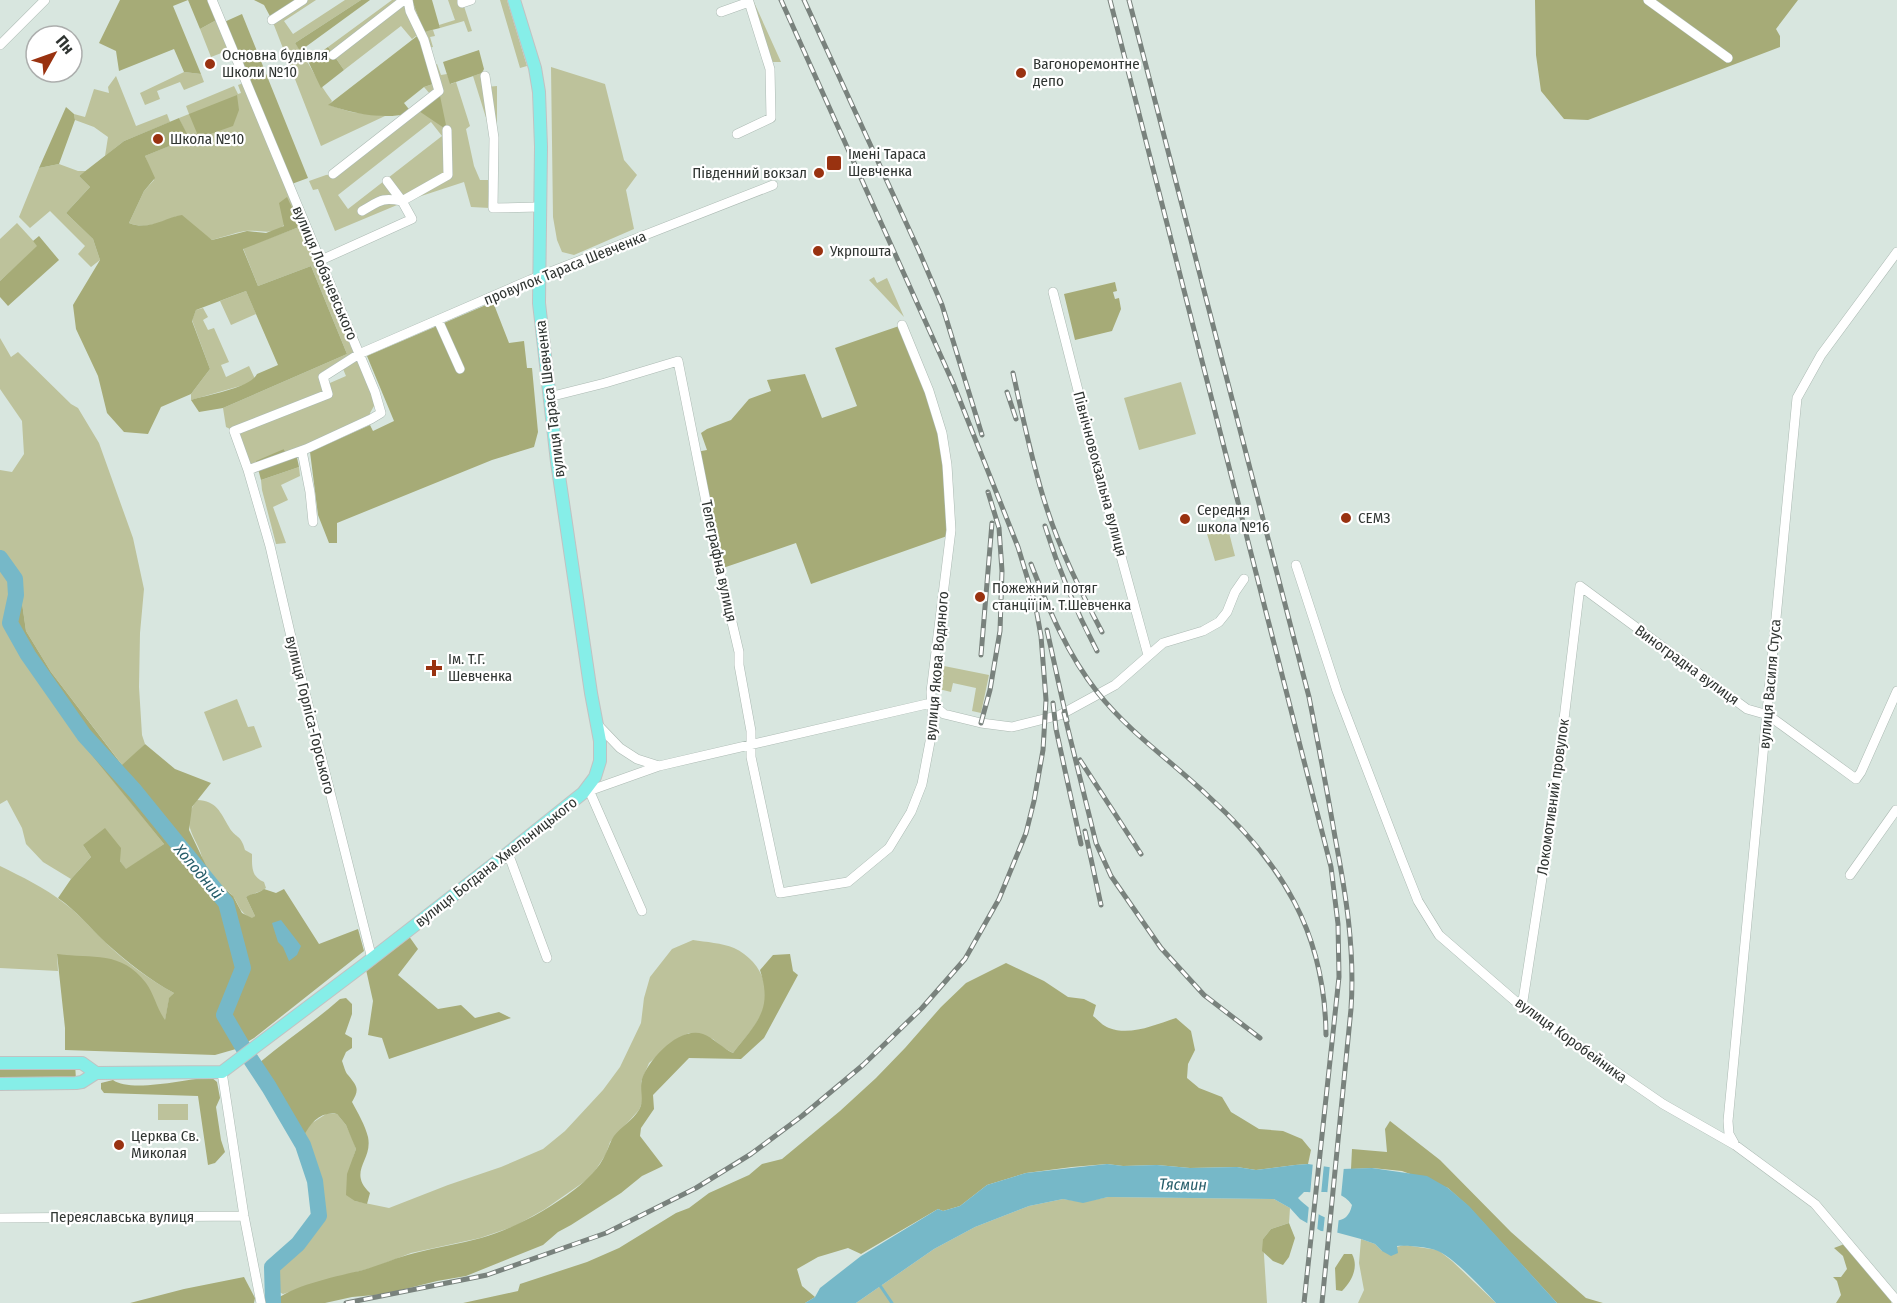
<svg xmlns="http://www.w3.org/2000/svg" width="1897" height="1303" font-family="'Fira Sans Condensed',sans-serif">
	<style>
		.green { fill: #bdc29b; fill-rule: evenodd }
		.forest { fill: #a6ab77 }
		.water { fill: #76b8c8; fill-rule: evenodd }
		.pier { fill: #d8e6df }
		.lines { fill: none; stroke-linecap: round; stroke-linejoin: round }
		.stream { stroke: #76b8c8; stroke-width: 3 }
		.river { stroke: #76b8c8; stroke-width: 16 }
		.minor-casing { stroke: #acbab3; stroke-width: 10 }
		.major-casing { stroke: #c1c2c2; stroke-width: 14 }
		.minor { stroke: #fff; stroke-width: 9 }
		.major { stroke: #86eee8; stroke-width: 12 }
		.rail-casing { stroke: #79827d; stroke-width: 5 }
		.rail { stroke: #fff; stroke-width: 3; stroke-dasharray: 9; stroke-linecap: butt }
		.poi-dot { fill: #993210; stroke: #fff; stroke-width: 2 }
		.labels { text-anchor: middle; stroke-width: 4.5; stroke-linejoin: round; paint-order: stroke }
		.poi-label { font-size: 15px; fill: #303532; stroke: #fff; text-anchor: start }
		.street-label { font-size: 15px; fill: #303532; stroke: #fff }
		.water-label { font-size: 16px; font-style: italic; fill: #275e6a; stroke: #fff }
	</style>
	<rect width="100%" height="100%" fill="#d8e6df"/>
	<path class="green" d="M303 0H316L284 21 293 34 345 0H361L295 43C309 62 318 83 332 101L329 105 351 112 385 116 321 146 272 20Z
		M392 0H412L424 31 433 30 435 36 430 37 433 47 427 48 420 33 412 39 401 26 344 70 328 47Z
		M448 0H462L472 31 468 32 464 21 440 28 439 25 455 20Z
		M500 0H507L527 66 520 68Z
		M751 0H753L781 62H772Z
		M220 18 232 49 211 57 200 29Z
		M437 64 441 75 447 74 451 84 456 82 470 126 466 129 474 166 480 180H488L490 208 471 207 464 182 409 200 335 231 318 189 313 190 309 181 326 175 334 174 430 94 424 87 436 83 432 66ZM431 122 442 136 348 209 338 195Z
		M551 67 605 84 624 160 637 175 626 190 634 229 574 255 562 252 557 240 553 217Z
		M184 72 201 74 204 82 184 90 180 82 157 91 160 99 145 105 140 93Z
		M482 73 486 87 497 86V168L491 121H487L473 76Z
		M116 76 136 126 167 114 170 122 124 141 105 156 108 137 94 127 75 120 74 114 85 117 94 89 109 93 108 87Z
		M246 82 375 392 374 406 370 413 371 419 287 456 284 449 258 467 248 470 234 431 226 427 223 408 347 354 311 266 258 286 243 248 299 227 285 224C275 237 258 229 245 231 234 233 223 237 212 240L177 216C162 222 146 230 129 223L144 191 154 180 145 156 188 138 179 118 189 114 186 106 234 86 238 94 241 93 238 85ZM340 362 346 376 323 386 320 375 322 372Z
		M59 164 78 171H86L79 176 90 187 66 213 93 239 100 260 91 267 78 254 85 246 50 211 30 228 19 217 39 168Z
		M17 223 38 246 0 281V239Z
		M874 277 877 283 887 278 904 317 869 280Z
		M246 291 256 314 231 325 220 301Z
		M203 308 208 317 203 320 208 330 214 328 229 362 221 365 226 377 249 366 255 379 247 384 191 400V394L210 369 192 320 196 310Z
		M0 338 11 357 18 352 71 404 78 408 99 443 133 538 144 589 140 633 139 687 142 735 145 744 123 766 51 672 26 631 17 568 0 555V470L12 472 24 454 22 421 0 389Z
		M1181 382 1196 434 1139 450 1124 398Z
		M299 467 300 476 281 485 288 500 273 507 286 543 276 544 262 490 261 480Z
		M1226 521 1235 556 1215 561 1205 527Z
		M0 558 15 579 16 633 28 655 42 676 92 744 87 748 164 844 126 870 120 861 83 845 91 857 71 879 43 862 26 844 22 828 7 800 0 804Z
		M944 666 989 675 981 713 972 711 976 688 953 683 951 692 939 689Z
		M237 699 248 727 254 726 262 747 223 761 204 712Z
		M197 800C217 801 220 812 229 827 235 838 241 834 245 850L252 854C252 866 251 877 264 882L266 888C259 893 253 893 246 897L255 916 252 919C237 910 241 907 232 895 226 888 217 884 211 877 205 869 203 860 200 851 192 832 181 821 197 800Z
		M0 866C22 877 44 887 64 903 79 914 91 928 104 941 123 960 151 981 174 993L169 999 165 1021 67 955H57L58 971 0 968Z
		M693 940C706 942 722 943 734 948 758 959 772 985 763 1010 757 1026 743 1040 733 1053L722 1047 713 1039 689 1033 675 1040 649 1063 641 1082 643 1100 639 1110 610 1142 606 1154 591 1177 545 1209 515 1226 480 1238 411 1253 375 1267 326 1280 283 1294 279 1292 276 1280 281 1264 311 1233 321 1216 319 1190 304 1136 309 1125 326 1114H337L346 1125 353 1140 356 1149 353 1158 355 1201 389 1208 448 1185 501 1167 543 1149 565 1131 603 1090 620 1067 641 1023 644 998 650 977 672 949Z
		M158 1104H188V1120H158Z
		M1108 1197 1274 1199 1290 1208 1289 1223 1271 1229 1263 1239 1267 1303H856L934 1249 975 1227 1029 1206 1063 1199 1083 1202Z
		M1361 1239 1375 1244 1382 1251 1404 1245 1438 1250 1452 1261 1496 1303H1358L1364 1290 1359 1263Z"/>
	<path class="forest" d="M120 0H188L173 6 201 74 184 72 174 49 119 71 116 51 99 43Z
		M188 0H212L220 18 200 29Z
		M254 0H303L272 20 264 5Z
		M361 0H370L300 51 295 43Z
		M412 0H432L440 28 424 32Z
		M1535 0H1798L1776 29 1780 36V47L1588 120 1564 119 1541 91 1536 55Z
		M242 14 308 178 289 185 222 23Z
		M421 33 436 83 424 87 404 103 412 113C383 120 355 114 328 105Z
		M328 47 344 70 321 88 308 61Z
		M479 50 484 69 482 73 450 84 443 62Z
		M439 91 447 130 416 109Z
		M237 95 239 110 233 126 199 138 189 114Z
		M66 107 74 114 75 120 59 164 39 168Z
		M179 118 189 138 145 156 155 178 144 191 129 223C149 231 164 218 182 215L212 240 247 231 266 233 284 226 279 203 287 197 296 216 299 227 243 249 258 286 311 266 347 354 223 408 199 412 191 400C207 395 251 388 257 374L278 365 246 291 196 310 192 321 210 369 191 394 161 407 148 434 124 432 107 413 98 376 76 329 73 305 100 260 93 239 66 213 90 187 79 176 124 141Z
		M39 236 59 260 8 306 0 297V281L37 246 33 241Z
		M1115 282 1117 291 1113 292 1115 299 1119 298 1121 309 1112 331 1075 340 1064 294Z
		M493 302 509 343 524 341 527 368H532L538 432 534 447 492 460 337 523V543H329L318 515 310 452 370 425 373 431 394 421 367 356Z
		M902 325 942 433 950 535 811 584 796 543 720 569 696 452 707 450 701 433 707 429 731 420 749 399 771 391 767 380 805 374 822 418 857 406 835 348Z
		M284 449 287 456 296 453 299 467 261 480 256 461Z
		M0 555 17 568 26 631 51 672 122 765 145 744 175 769 211 783 192 807 189 830 211 876 233 896 242 913 252 918 255 916 246 897C252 893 258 894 264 889L276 893 284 889 319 944 358 929 364 951 254 1038 236 1049 215 1055 65 1050V1028L57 954C93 959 121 950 146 983 154 994 157 1009 165 1020L169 998 174 993C150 980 127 962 106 943 90 928 77 911 58 898L71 879 91 857 83 845 105 828 121 848 120 861 126 869 164 844 86 748 92 743 28 655 10 623 16 595 15 579 9 568 0 559Z
		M406 932 418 949 398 975 438 1009 461 1005 475 1018 499 1012 511 1018 389 1059 382 1038 368 1035 373 1001 365 965Z
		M790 954 793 971 798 975 764 1038 741 1059 689 1058 653 1095 654 1109 641 1128 640 1136 663 1166 642 1176 621 1193 571 1225 558 1232 543 1245 466 1276 437 1281 385 1294 352 1297 325 1303H273L274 1297 277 1299C297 1284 339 1276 363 1270 381 1265 397 1257 415 1253 437 1247 460 1244 481 1238 515 1228 546 1211 574 1190 587 1180 599 1169 606 1153 609 1147 610 1142 614 1136 621 1127 633 1120 639 1110 645 1100 639 1089 642 1079 649 1059 679 1026 703 1034 714 1038 722 1048 733 1053 757 1022 773 1010 760 970L773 955Z
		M1006 963 1044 981 1068 997 1084 999 1096 1005 1093 1016C1098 1020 1103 1026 1109 1028 1130 1036 1155 1025 1176 1018L1191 1031 1195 1050 1188 1064 1187 1078 1199 1088 1222 1097 1231 1112 1241 1118 1259 1129 1283 1131 1302 1139 1311 1150 1308 1164 1295 1165 1256 1170 1237 1167 1190 1168 1157 1165 1123 1166 1107 1164 1072 1167 1026 1173 987 1185 960 1206 943 1211 938 1209 861 1254 848 1248 818 1257 797 1269 802 1286 815 1297 805 1303H463L518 1291 520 1284 587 1262 619 1248 676 1213 689 1208 709 1193 749 1175 762 1164 782 1159 840 1111 876 1078 905 1048 941 1007 966 983Z
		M346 998 352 1004V1014L345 1034 352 1038V1048L346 1052 342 1061C344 1066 345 1072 348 1075 357 1086 360 1089 352 1102 358 1113 365 1125 368 1137 373 1161 347 1171 370 1193L367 1204 355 1201 346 1195 347 1174 356 1149 346 1125 337 1114C321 1111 310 1123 304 1136L295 1132 259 1071V1063C285 1041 314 1022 340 999Z
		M0 1063H75L76 1080 0 1081Z
		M211 1077 217 1082 220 1098 216 1107 221 1140 225 1152 215 1163 208 1165 198 1096 104 1093 101 1089V1083L113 1080C131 1093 187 1079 211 1077Z
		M1390 1121 1440 1160 1511 1232 1586 1298 1603 1303H1557L1468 1206 1448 1188 1402 1171 1372 1168 1351 1169 1352 1149 1387 1152 1385 1129Z
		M1289 1223 1295 1238 1289 1257 1283 1265 1273 1261 1262 1251 1263 1239 1271 1229Z
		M1847 1243 1894 1298 1891 1303H1836L1841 1295 1837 1281 1833 1277H1841L1847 1269 1843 1256 1834 1248Z
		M1344 1254H1352C1359 1267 1352 1281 1342 1291L1336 1290 1335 1268Z
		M244 1277 255 1298 254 1303H130L184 1289Z"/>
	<path class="water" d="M281 920 301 946 297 955 289 961 283 947 278 942 272 923Z
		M1107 1164 1123 1166 1157 1165 1190 1168 1237 1167 1256 1170 1295 1165 1308 1164 1342 1169 1372 1168 1427 1176 1448 1188 1469 1206 1557 1303H1496C1481 1287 1458 1262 1440 1252 1432 1247 1406 1245 1397 1246L1398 1253 1391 1256 1382 1251 1375 1244 1361 1239 1335 1232 1321 1231 1300 1219 1290 1208 1274 1199 1108 1197 1083 1203 1063 1199 1029 1206 975 1227 934 1249 856 1303H805L815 1297 820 1288 861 1256 938 1209 943 1211 960 1206 987 1185 1026 1173ZM1304 1192C1323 1193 1340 1188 1352 1205 1345 1237 1311 1211 1298 1198Z"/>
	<path class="pier" d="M1313 1162 1324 1164 1321 1195H1310Z
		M1330 1164 1344 1166 1341 1197 1327 1196Z
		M1309 1205 1319 1211 1317 1232 1307 1226Z
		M1325 1215 1339 1217 1337 1235 1323 1234Z"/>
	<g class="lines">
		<path class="stream" d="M879 1284 892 1303"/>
		<path class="river" d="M0 558 15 579 16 595 10 623 28 655 84 735 135 791 226 903 243 968 224 1015 244 1049 269 1087 303 1145 315 1181 319 1216 298 1244 272 1267 273 1303"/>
		<g class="minor-casing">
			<path id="minor" d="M212 0 375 392 381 413 371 419 306 449 248 470
				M462 0V3L471 0
				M1648 0 1728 58
				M721 12 749 2 770 69 771 118 737 134
				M272 20 303 0
				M0 45 45 0
				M333 55 404 0
				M485 76 494 138 493 208 539 207
				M333 174 439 91 424 40 410 11 408 0
				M387 181 402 201
				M362 211C380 201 381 197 402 201
				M319 261 412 219 402 201 448 175 447 130
				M1053 292 1110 516 1148 655
				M438 320 460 369
				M549 397 605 383 678 361 719 567 739 652V665L751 731V757L780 893 848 882 889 848 911 812 922 784 933 726 931 692 951 530 947 465 942 433 929 391 902 325
				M302 451 310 492 313 522
				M1296 565 1337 691 1401 858 1418 901 1439 935 1522 1007 1663 1104 1735 1145 1815 1204 1897 1301
				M597 724 620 748 637 759 659 766
				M589 790 642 911
				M583 793 659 766 931 703 944 714 981 723 1012 727 1060 715 1115 685 1163 643 1203 631 1219 622 1227 612 1235 592 1244 579
				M508 853 547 958
				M1850 875 1896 810
				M372 959 292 641 270 546 248 470 234 431 328 394 323 377 359 354 530 280 773 185
				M1522 1007 1555 794 1580 586 1747 709 1768 715 1856 779 1861 772 1897 691
				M222 1072 244 1216 261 1303
				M1734 1143 1729 1134 1728 1121 1797 398 1821 355 1897 252
				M0 1218 244 1216"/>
		</g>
		<g class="major-casing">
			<path id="major" d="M0 1063H82L96 1073
				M0 1084 76 1083 82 1082 96 1073 222 1072 365 964 508 853 583 793 595 777 600 761V741L591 693 557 462 539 303 541 147 539 92 535 68 514 0"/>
		</g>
		<use href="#minor" class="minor"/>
		<use href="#major" class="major"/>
		<g class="rail-casing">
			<path id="rail" d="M804 0 919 251 942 305 982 435
				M1110 0 1331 867 1338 924 1339 977 1304 1303
				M1129 0 1309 697C1318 743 1327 790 1335 837 1346 895 1355 949 1351 1009L1322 1303
				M1013 373C1023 418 1032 463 1046 506 1060 550 1081 592 1102 632
				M1007 392 1016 419
				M1045 526C1059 571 1075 609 1097 651
				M1031 564C1049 610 1067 654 1098 693 1129 732 1171 761 1207 795 1282 863 1325 932 1326 1035
				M1047 630 1067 721
				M981 655 992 523
				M1053 703 1056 729 1081 844
				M1064 713 1096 843 1111 876 1161 948 1204 995 1260 1038
				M981 723 990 690 1000 631 1002 571 999 528 988 492
				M1080 760 1141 854
				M1085 831 1101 905
				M346 1303 487 1275 606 1233 696 1188 751 1154 802 1116 863 1065 922 1008 965 959 999 899 1026 833 1034 801 1043 750 1046 700 1041 636 1035 603 1018 547 953 383 781 0"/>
		</g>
		<use href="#rail" class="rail"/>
	</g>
	<g class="poi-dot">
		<circle cx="210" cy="64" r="6"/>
		<circle cx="1021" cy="73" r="6"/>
		<circle cx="158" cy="139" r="6"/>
		<rect x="826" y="155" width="16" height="16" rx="3"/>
		<circle cx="819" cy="173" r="6"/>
		<circle cx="818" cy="251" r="6"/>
		<circle cx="1346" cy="518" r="6"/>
		<circle cx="1185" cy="519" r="6"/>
		<circle cx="980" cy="597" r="6"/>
		<path d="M431 659h6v6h6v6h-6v6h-6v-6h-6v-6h6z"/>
		<circle cx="119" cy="1145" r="6"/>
	</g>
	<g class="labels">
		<g class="poi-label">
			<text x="222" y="60">Основна будівля<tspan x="222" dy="17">Школи №10</tspan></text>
			<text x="1033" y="69">Вагоноремонтне<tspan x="1033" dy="17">депо</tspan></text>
			<text x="170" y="144">Школа №10</text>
			<text x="848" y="159">Імені Тараса<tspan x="848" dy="17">Шевченка</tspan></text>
			<text x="807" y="178" text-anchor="end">Південний вокзал</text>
			<text x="830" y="256">Укрпошта</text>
			<text x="1197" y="515">Середня<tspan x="1197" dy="17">школа №16</tspan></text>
			<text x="1358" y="523">СЕМЗ</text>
			<text x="992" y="593">Пожежний потяг<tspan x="992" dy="17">станції ім. Т.Шевченка</tspan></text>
			<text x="448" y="664">Ім. Т.Г.<tspan x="448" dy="17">Шевченка</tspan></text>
			<text x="131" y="1141">Церква Св.<tspan x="131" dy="17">Миколая</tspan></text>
		</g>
		<g class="street-label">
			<text transform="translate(565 268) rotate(-22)" y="5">провулок Тараса Шевченка</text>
			<text transform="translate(325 273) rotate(67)" y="5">вулиця Лобачевського</text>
			<text transform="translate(550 399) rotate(-97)" y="5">вулиця Тараса Шевченка</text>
			<text transform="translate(1100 474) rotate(75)" y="5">Північновокзальна вулиця</text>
			<text transform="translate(719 561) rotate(78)" y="5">Телеграфна вулиця</text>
			<text transform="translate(1687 665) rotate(36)" y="5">Виноградна вулиця</text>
			<text transform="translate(937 666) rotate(-85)" y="5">вулиця Якова Водяного</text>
			<text transform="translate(1770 684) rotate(-85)" y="5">вулиця Василя Стуса</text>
			<text transform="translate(310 715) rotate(76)" y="5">вулиця Горліса-Горського</text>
			<text transform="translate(1553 797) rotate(-82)" y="5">Локомотивний провулок</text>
			<text transform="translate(496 862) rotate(-38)" y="5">вулиця Богдана Хмельницького</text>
			<text transform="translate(1571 1040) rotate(36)" y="5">вулиця Коробейника</text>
			<text x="122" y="1222">Переяславська вулиця</text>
		</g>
		<g class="water-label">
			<text transform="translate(199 871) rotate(50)" y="6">Холодний</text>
			<text transform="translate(1183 1184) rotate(1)" y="6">Тясмин</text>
		</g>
	</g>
	<g transform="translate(54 54) rotate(50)"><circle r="28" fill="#ffffff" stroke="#acaead" stroke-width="1.5"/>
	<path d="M0-4.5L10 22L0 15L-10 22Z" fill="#993210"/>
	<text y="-9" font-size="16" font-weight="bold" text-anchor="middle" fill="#303532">Пн</text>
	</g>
</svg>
